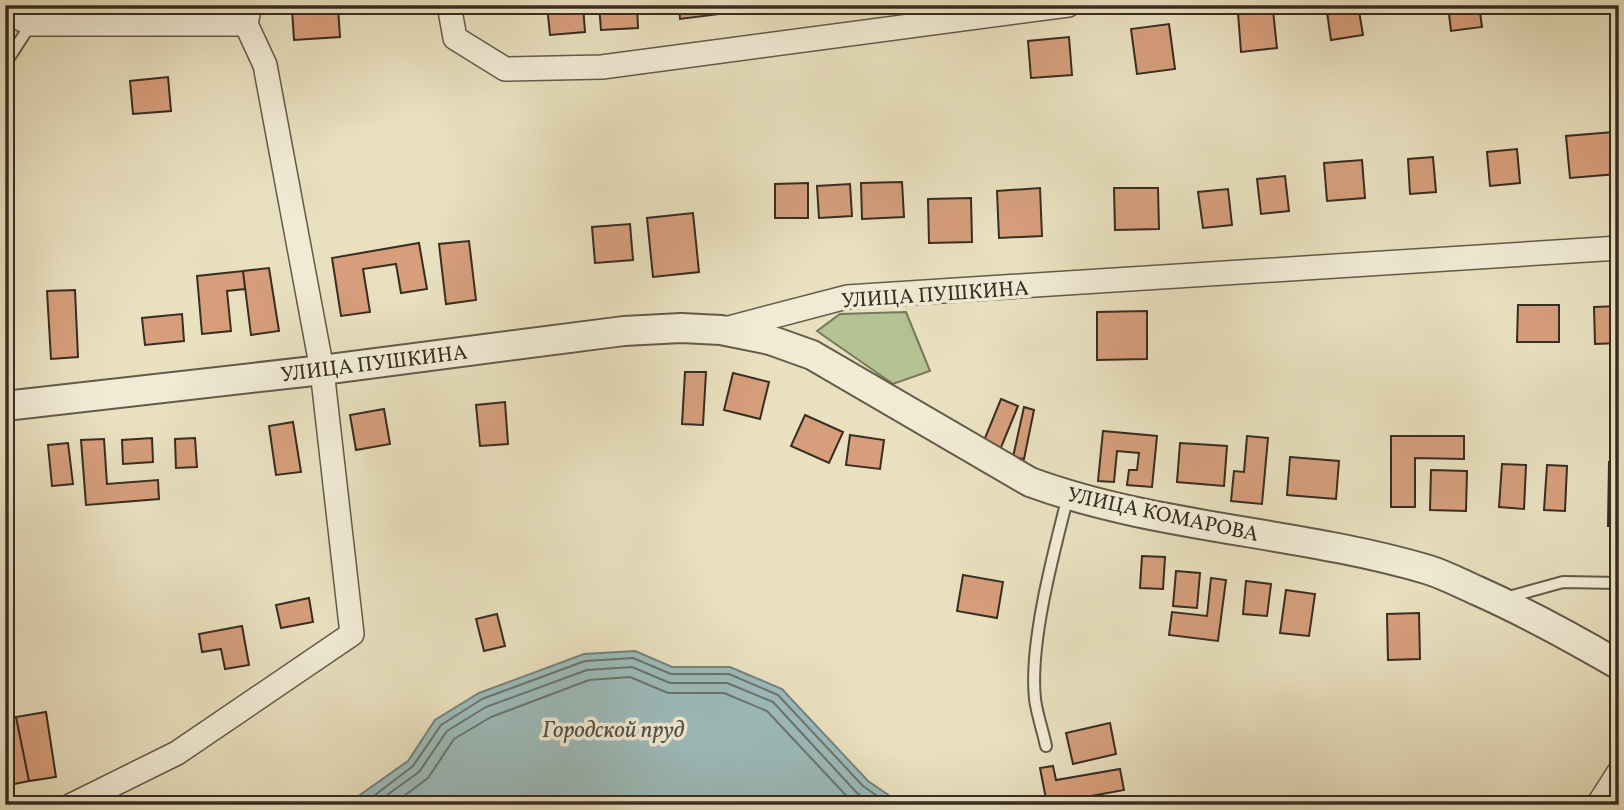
<svg xmlns="http://www.w3.org/2000/svg" width="1624" height="810" font-family="Vollkorn,serif">
	<style>
		.green { fill: #b5c293; stroke: #76785a; stroke-width: 2 }
		.water { fill: #9cbbbb; stroke: #74827e; stroke-width: 2 }
		.lines { fill: none; stroke-linecap: round; stroke-linejoin: round }
		.shore { stroke: #6a746e; stroke-width: 2 }
		.building { fill: #d69e7b; stroke: #382d22; stroke-width: 2 }
		.service-casing { stroke: #645a49; stroke-width: 14 }
		.minor-casing { stroke: #645a49; stroke-width: 26 }
		.tertiary-casing { stroke: #645a49; stroke-width: 32 }
		.service { stroke: #f1ebd5; stroke-width: 10 }
		.minor { stroke: #f1ebd5; stroke-width: 23 }
		.tertiary { stroke: #f1ebd5; stroke-width: 28 }
		.labels { text-anchor: middle; stroke-width: 7; stroke-linejoin: round; paint-order: stroke }
		.street-label { font-size: 21px; fill: #382d22; stroke: #f1ebd5 }
		.water-label { font-size: 23px; font-style: italic; fill: #515048; stroke: #f1ebd5 }
	</style>
	<rect width="100%" height="100%" fill="#e9e0bf"/>
	<filter id="stains"><feTurbulence type="fractalNoise" baseFrequency=".00286" numOctaves="4"/><feColorMatrix values="0 0 0 0 .2 0 0 0 0 .09 0 0 0 0 .02 0 0 0 .5 -.17"/></filter>
	<radialGradient id="worn" r=".72"><stop offset=".6" stop-color="#630" stop-opacity="0"/><stop offset="1" stop-color="#630" stop-opacity=".3"/></radialGradient>
	<path class="green" d="M906 312 930 371 893 384 817 331 840 314Z"/>
	<path class="water" d="M635 651 672 667H730L782 689 868 781 903 805H355L357 797 408 761 435 720 479 693 584 654Z"/>
	<g class="lines">
		<path class="shore" d="M362 805 413 766 441 725 482 699 585 661 633 658 671 674H729L778 695 863 786 890 805
			M373 805 419 772 447 731 486 707 587 670 632 667 670 683H727L773 702 857 793 874 805
			M392 805 428 778 454 739 491 717 589 680 630 677 668 693H724L767 711 855 805"/>
	</g>
	<path class="building" d="M547 5H583L585 32 550 35Z
		M599 5H637L638 28 601 30Z
		M679 5H719L720 14 680 19Z
		M742 5H798V6L743 13Z
		M1326 5H1358L1363 35 1331 40Z
		M1448 5H1479L1482 27 1451 31Z
		M338 7 340 37 294 40 292 10Z
		M1273 10 1277 48 1241 52 1238 13Z
		M1169 24 1175 69 1137 74 1131 29Z
		M1069 37 1072 75 1031 78 1028 41Z
		M168 77 171 111 133 114 130 81Z
		M1613 132 1617 174 1570 178 1566 136Z
		M1517 149 1520 183 1490 186 1487 152Z
		M1433 157 1436 192 1410 194 1408 159Z
		M1362 160 1365 198 1327 201 1324 163Z
		M1285 176 1289 211 1261 214 1257 179Z
		M902 182 904 217 862 219 861 183Z
		M808 183V218H775V184Z
		M850 184 852 216 819 218 817 186Z
		M1040 188 1042 236 999 238 997 191Z
		M1114 188H1158L1159 229 1115 230Z
		M1228 189 1232 225 1203 228 1198 192Z
		M971 198 972 242 929 243 928 199Z
		M693 213 699 272 653 277 647 218Z
		M630 224 633 260 595 263 592 227Z
		M469 241 476 300 446 304 439 244Z
		M419 243 427 289 401 293 396 264 363 269 370 312 341 316 332 258Z
		M269 268 279 331 251 335 243 271Z
		M243 271 245 289 227 291 231 331 202 334 197 276Z
		M75 290 78 357 51 359 47 291Z
		M1518 305H1559V342H1517Z
		M1619 306V343L1595 344 1594 307Z
		M1147 311V359L1097 360V312Z
		M182 314 184 341 145 345 142 318Z
		M685 372H706L703 425 682 424Z
		M733 373 769 382 760 419 724 410Z
		M1001 399 1018 406 1000 450 983 443Z
		M505 402 508 444 480 446 476 405Z
		M1024 407 1034 410 1024 459 1013 457Z
		M384 409 390 444 356 450 350 415Z
		M805 415 843 432 829 463 791 446Z
		M293 422 301 472 276 475 269 426Z
		M1103 431 1157 436 1152 487 1127 485 1129 470H1137L1139 453 1117 451 1114 482 1098 481Z
		M850 435 884 440 880 469 846 465Z
		M1247 436 1268 438 1262 504 1231 501 1234 471 1244 472Z
		M1391 436H1464V459L1415 458V507H1391Z
		M152 438 153 462 123 464 122 440Z
		M195 438 197 467 176 468 175 439Z
		M104 439 107 484 158 480 159 499 86 505 81 440Z
		M68 443 73 484 52 486 48 445Z
		M1180 443 1227 446 1224 486 1177 482Z
		M1290 457 1339 461 1336 499 1287 495Z
		M1609 462H1619V526H1608Z
		M1502 464 1526 465 1524 509 1499 507Z
		M1547 465 1567 466 1565 511 1544 510Z
		M1431 470 1467 471 1466 511 1430 510Z
		M1142 556 1165 557 1163 589 1140 588Z
		M1176 571 1200 573 1197 608 1173 606Z
		M963 575 1003 582 997 618 957 611Z
		M1211 578 1226 580 1218 641 1169 635 1172 612 1207 616Z
		M1246 581 1271 584 1267 616 1243 614Z
		M1286 590 1315 594 1309 636 1280 633Z
		M309 598 313 622 281 628 276 605Z
		M1419 613 1420 659 1388 660 1387 614Z
		M497 614 505 646 484 651 476 619Z
		M242 626 249 665 225 669 221 649 202 652 199 634Z
		M46 712 56 777 29 781 16 717Z
		M16 717 29 781 5 786V719Z
		M1110 723 1116 754 1073 764 1066 733Z
		M1053 766 1056 780 1120 769 1124 790 1047 804 1040 768Z"/>
	<g class="lines">
		<g class="service-casing">
			<path id="service" d="M5 64 31 24
				M1505 598 1563 582 1619 583
				M1046 746C1043 731 1037 715 1035 699 1029 643 1054 551 1068 496"/>
		</g>
		<g class="minor-casing">
			<path id="minor" d="M449 5 455 38 505 69 602 67 1068 5
				M5 11 31 24H246L250 5
				M721 330 847 297 1619 248
				M72 805 177 753 352 634 322 370 265 65 246 24
				M1598 805 1619 772"/>
		</g>
		<g class="tertiary-casing">
			<path id="tertiary" d="M5 406 322 370 624 331 681 328 721 330 770 340 812 355 1030 482C1158 529 1298 531 1429 570 1445 575 1462 584 1478 591 1527 613 1573 638 1619 665"/>
		</g>
		<use href="#service" class="service"/>
		<use href="#minor" class="minor"/>
		<use href="#tertiary" class="tertiary"/>
	</g>
	<g class="labels">
		<g class="street-label">
			<text transform="translate(935 294) rotate(-4)" y="7">УЛИЦА ПУШКИНА</text>
			<text transform="translate(374 363) rotate(-7)" y="7">УЛИЦА ПУШКИНА</text>
			<text transform="translate(1163 514) rotate(12)" y="7">УЛИЦА КОМАРОВА</text>
		</g>
		<g class="water-label">
			<text x="613" y="737">Городской пруд</text>
		</g>
	</g>
	<rect width="1624" height="810" fill="none" stroke="#e9e0bf" stroke-width="28"/>
	<rect x="7" y="7" width="1610" height="796" fill="none" stroke="#382d22" stroke-width="3.5"/>
	<rect x="14" y="14" width="1596" height="782" fill="none" stroke="#382d22" stroke-width="2"/>
	<rect width="100%" height="100%" filter="url(#stains)"/>
	<rect width="100%" height="100%" fill="url(#worn)"/>
</svg>
